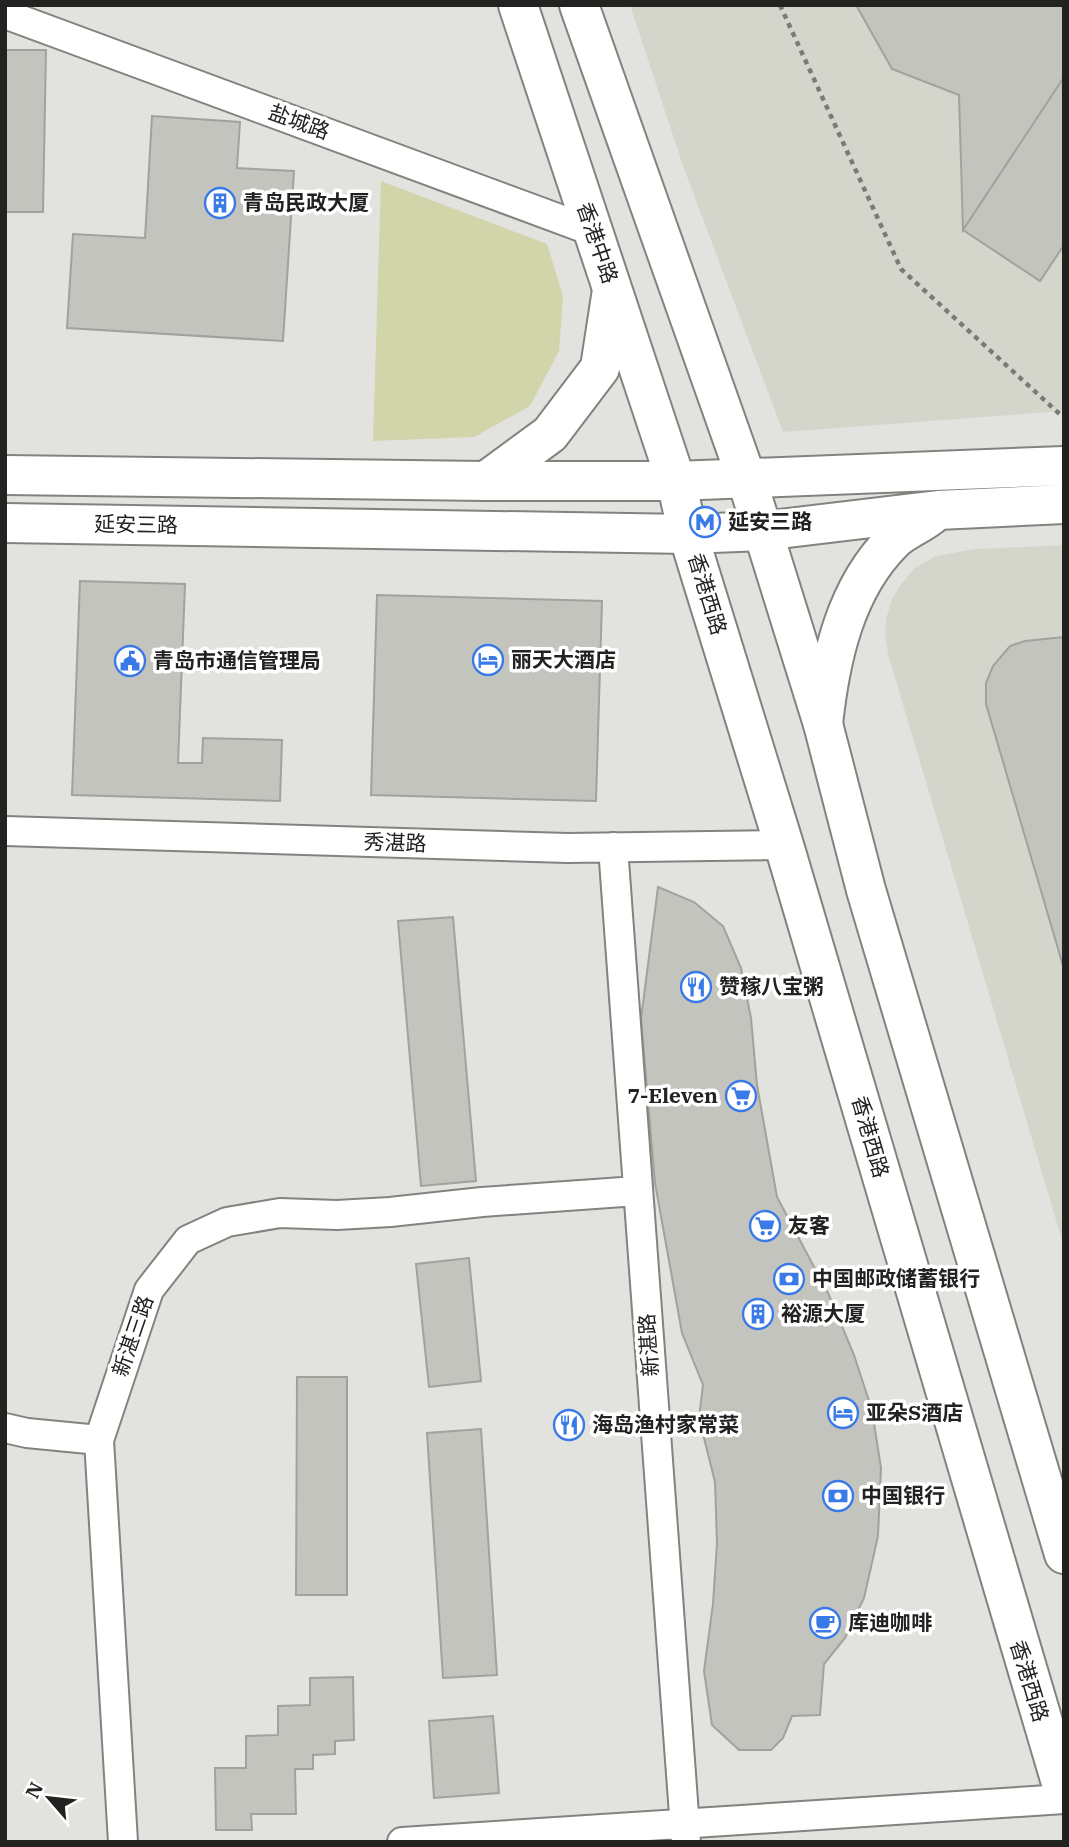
<svg xmlns="http://www.w3.org/2000/svg" width="1069" height="1847" font-family="'IBM Plex Serif','Noto Sans SC',serif">
	<style>
		.built { fill: #d5d6cb }
		.green { fill: #d2d4a9 }
		.building { fill: #c4c4bf; stroke: #a2a29d; stroke-width: 2 }
		.lines { fill: none; stroke-linecap: round; stroke-linejoin: round }
		.minor-casing { stroke: #82837e; stroke-width: 32 }
		.secondary-casing { stroke: #82837e; stroke-width: 42 }
		.primary-casing { stroke: #82837e; stroke-width: 42 }
		.path { stroke: #7a7b77; stroke-width: 4.5; stroke-dasharray: 5 5; stroke-linecap: butt }
		.minor { stroke: #fff; stroke-width: 28 }
		.secondary { stroke: #fff; stroke-width: 38 }
		.primary { stroke: #fff; stroke-width: 38 }
		.labels { text-anchor: middle; stroke-width: 7; stroke-linejoin: round; paint-order: stroke }
		.street-label { font-size: 21px; fill: #222220; stroke: #fff }
		.poi-label { font-size: 21px; font-weight: bold; fill: #222220; stroke: #fff; text-anchor: start }
	</style>
	<rect width="100%" height="100%" fill="#e2e3de"/>
	<path class="built" d="M630 5H1064V411L783 432 683 166Z
		M1064 545V1247L888 654 885 634 886 619 892 599 901 584 915 568 936 556 975 549Z"/>
	<path class="green" d="M381 181 547 244 563 296 559 351 530 406 474 437 373 441Z"/>
	<path class="building" d="M856 5H1064V77L963 230 959 95 892 69Z
		M5 50H46L43 212H5Z
		M1064 77V245L1040 281 963 230Z
		M152 116 240 122 237 168 294 171 283 341 67 328 73 234 145 238Z
		M80 581 185 584 178 763H202L203 738 282 740 280 801 72 795Z
		M377 595 602 601 596 801 371 795Z
		M1064 637V969L986 704V683L993 666 1010 646 1025 641Z
		M658 887 694 902 723 926 741 968 751 1018 757 1085 777 1197 829 1295 854 1355 872 1410 881 1468 878 1536 864 1598 845 1638 824 1664 820 1715 792 1716 783 1738 771 1750H739L712 1725 704 1671 713 1604 717 1543 715 1482 699 1418 703 1385 682 1333 655 1183 641 1019Z
		M453 917 476 1181 421 1186 398 921Z
		M469 1258 481 1381 429 1387 416 1264Z
		M297 1377H347V1595H296Z
		M481 1429 497 1675 443 1678 427 1433Z
		M353 1677 354 1740 335 1741V1754L313 1755V1769H295L296 1814H251L252 1830H216L215 1768H246V1736L278 1735V1706L310 1705V1678Z
		M493 1716 499 1793 434 1798 429 1721Z"/>
	<g class="lines">
		<g class="minor-casing">
			<path id="minor" d="M5 14 592 231
				M5 831 568 848 784 845
				M613 847 686 1842
				M5 1428 27 1433 99 1440
				M123 1842 99 1440 149 1290 188 1240 227 1222 280 1213 337 1215 390 1212 482 1202 637 1191
				M402 1842 1064 1799"/>
		</g>
		<g class="secondary-casing">
			<path id="secondary" d="M5 475 486 481H676L1064 466
				M486 481 550 434 600 368 612 290
				M5 523 688 534 763 531 938 510 1064 504
				M823 724C830 659 845 588 894 540 904 530 922 524 934 513"/>
		</g>
		<g class="primary-casing">
			<path id="primary" d="M518 5 676 481 688 534 784 845 1064 1793
				M579 5 746 477 823 724 866 890 1064 1554"/>
		</g>
		<path class="path" d="M780 5 901 269 1064 418"/>
		<use href="#minor" class="minor"/>
		<use href="#secondary" class="secondary"/>
		<use href="#primary" class="primary"/>
	</g>
	<defs>
		<g id="building-ring" transform="scale(1.575)"><circle r="9.5" fill="#fff" stroke="#3a79e8" stroke-width="1.5"/><path d="M-4-6H4V6H1V3H-1V6H-4ZM-2.5-4.3h1.7v1.8h-1.7ZM.8-4.3h1.7v1.8H.8ZM-2.5-1h1.7V.8h-1.7ZM.8-1h1.7V.8H.8Z" fill="#3a79e8"/></g>
		<g id="metro-ring" transform="scale(1.575)"><circle r="9.5" fill="#fff" stroke="#3a79e8" stroke-width="1.5"/><path d="M-5.5 5V-5H-3L0 0L3-5H5.5V5H3V-.5L0 4L-3-.5V5Z" fill="#3a79e8"/></g>
		<g id="hotel-ring" transform="scale(1.575)"><circle r="9.5" fill="#fff" stroke="#3a79e8" stroke-width="1.5"/><path d="M-6-4.5h1.5V1H6V5H4.5V3h-9V5H-6ZM-4 0a1.8 1.8 0 1 1 3.6 0ZM.5 0V-2.5h3Q6-2.5 6 0Z" fill="#3a79e8"/></g>
		<g id="civic-ring" transform="scale(1.575)"><circle r="9.5" fill="#fff" stroke="#3a79e8" stroke-width="1.5"/><path d="M-.6-6.5H3V-4.5H.6V-3L4-1V1h2V6H-6V1h2V-1L-.6-3ZM-1.2 2.5V6h2.4V2.5Z" fill="#3a79e8"/></g>
		<g id="restaurant-ring" transform="scale(1.575)"><circle r="9.5" fill="#fff" stroke="#3a79e8" stroke-width="1.5"/><path d="M-5-6h1v4h1v-4h1v4h1v-4h1v5L-1.5 .5V6h-2V.5L-5-1ZM5-6V6H3V1.5H1.5Q1.5-4 5-6Z" fill="#3a79e8"/></g>
		<g id="supermarket-ring" transform="scale(1.575)"><circle r="9.5" fill="#fff" stroke="#3a79e8" stroke-width="1.5"/><path d="M-6-5.5h2.5l.6 2H6L4.5 2H-2.5L-4.4-4H-6ZM-1.5 3.2a1.3 1.3 0 1 0 .1 0ZM3 3.2a1.3 1.3 0 1 0 .1 0Z" fill="#3a79e8"/></g>
		<g id="bank-ring" transform="scale(1.575)"><circle r="9.5" fill="#fff" stroke="#3a79e8" stroke-width="1.5"/><path d="M-6-4H6V4H-6ZM0-2.3a2.3 2.3 0 1 0 0 4.6a2.3 2.3 0 1 0 0-4.6Z" fill="#3a79e8"/></g>
		<g id="cafe-ring" transform="scale(1.575)"><circle r="9.5" fill="#fff" stroke="#3a79e8" stroke-width="1.5"/><path d="M-5.5-4.5H6V0H3Q3 3.5 0 3.5H-2.5Q-5.5 3.5-5.5 0ZM3-3.2v2h1.7v-2ZM-6 4.5H4V6H-6Z" fill="#3a79e8"/></g>
	</defs>
	<g fill-rule="evenodd">
		<use href="#building-ring" x="220" y="203"/>
		<use href="#metro-ring" x="705" y="522"/>
		<use href="#hotel-ring" x="488" y="660"/>
		<use href="#civic-ring" x="130" y="661"/>
		<use href="#restaurant-ring" x="696" y="987"/>
		<use href="#supermarket-ring" x="741" y="1096"/>
		<use href="#supermarket-ring" x="765" y="1226"/>
		<use href="#bank-ring" x="789" y="1279"/>
		<use href="#building-ring" x="758" y="1314"/>
		<use href="#hotel-ring" x="843" y="1413"/>
		<use href="#restaurant-ring" x="569" y="1425"/>
		<use href="#bank-ring" x="838" y="1496"/>
		<use href="#cafe-ring" x="825" y="1623"/>
	</g>
	<g class="labels">
		<g class="street-label">
			<text transform="translate(299 122) rotate(20)" y="7">盐城路</text>
			<text transform="translate(597 243) rotate(71)" y="7">香港中路</text>
			<text transform="translate(136 525) rotate(1)" y="7">延安三路</text>
			<text transform="translate(707 594) rotate(73)" y="7">香港西路</text>
			<text transform="translate(395 843) rotate(2)" y="7">秀湛路</text>
			<text transform="translate(870 1137) rotate(74)" y="7">香港西路</text>
			<text transform="translate(133 1336) rotate(-71)" y="7">新湛三路</text>
			<text transform="translate(649 1345) rotate(-94)" y="7">新湛路</text>
			<text transform="translate(1029 1681) rotate(73)" y="7">香港西路</text>
		</g>
		<g class="poi-label">
			<text x="243" y="210">青岛民政大厦</text>
			<text x="728" y="529">延安三路</text>
			<text x="511" y="667">丽天大酒店</text>
			<text x="153" y="668">青岛市通信管理局</text>
			<text x="719" y="994">赞稼八宝粥</text>
			<text x="718" y="1103" text-anchor="end">7-Eleven</text>
			<text x="788" y="1233">友客</text>
			<text x="812" y="1286">中国邮政储蓄银行</text>
			<text x="781" y="1321">裕源大厦</text>
			<text x="866" y="1420">亚朵S酒店</text>
			<text x="592" y="1432">海岛渔村家常菜</text>
			<text x="861" y="1503">中国银行</text>
			<text x="848" y="1630">库迪咖啡</text>
		</g>
	</g>
	<rect width="1069" height="1847" fill="none" stroke="#222220" stroke-width="14"/>
	<g transform="translate(49 1798) rotate(298)" stroke="#ffffff" stroke-width="5" paint-order="stroke">
	<path d="M0-5L12 26L0 18L-12 26Z" fill="#222220"/>
	<text y="-10" font-size="19" font-weight="bold" text-anchor="middle" fill="#222220">N</text>
	</g>
</svg>
